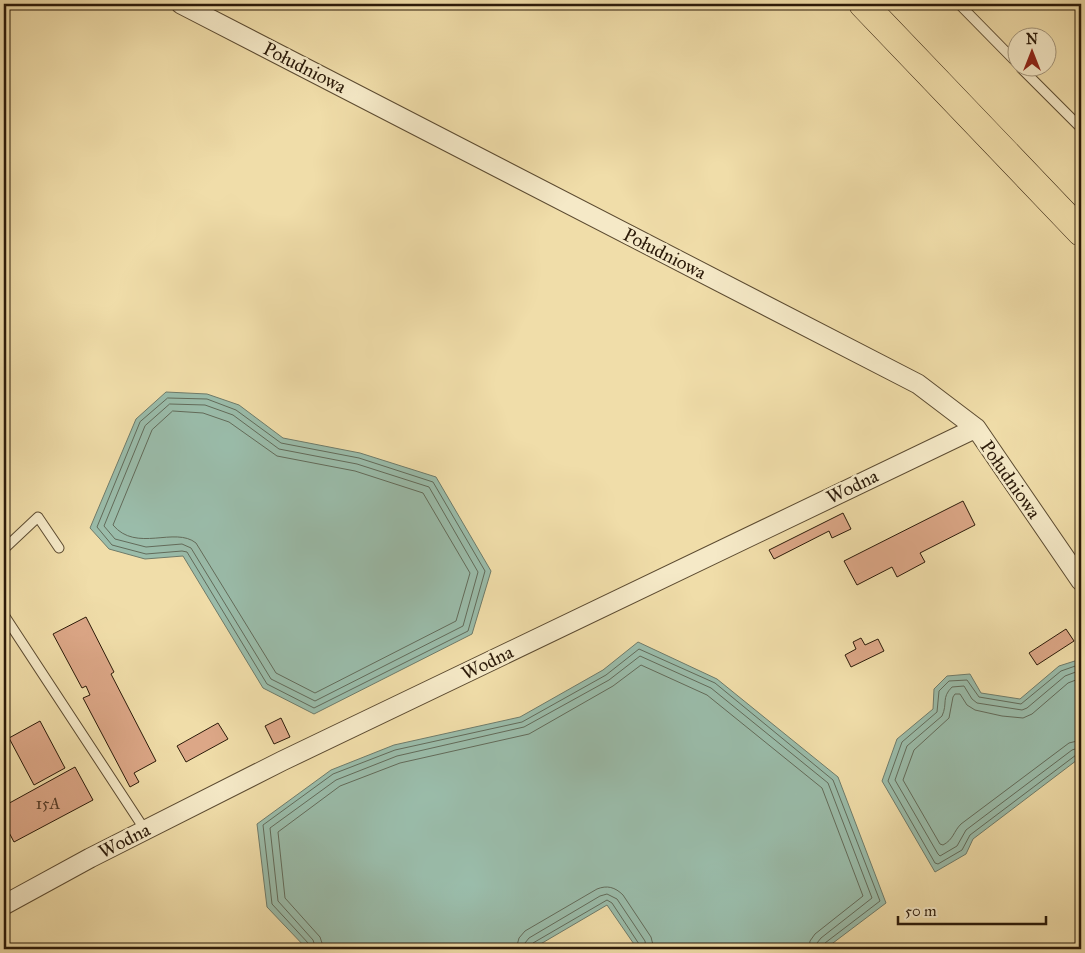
<svg xmlns="http://www.w3.org/2000/svg" width="1085" height="953" font-family="'IM FELL Great Primer',serif">
	<style>
		.water { fill: #9abcaa; stroke: #6e7b6a }
		.lines { fill: none; stroke-linecap: round; stroke-linejoin: round }
		.shore { stroke: #626b5a; stroke-width: 1 }
		.building { fill: #dca787; stroke: #2b1a09 }
		.lane-casing { stroke: #5c4b31; stroke-width: 11 }
		.street-casing { stroke: #5c4b31; stroke-width: 21 }
		.primary-casing { stroke: #2b1a09; stroke-width: 29 }
		.lane { stroke: #f5e9c7; stroke-width: 9 }
		.street { stroke: #f5e9c7; stroke-width: 19 }
		.primary { stroke: #f0dda9; stroke-width: 28 }
		.labels { text-anchor: middle; stroke-width: 5; stroke-linejoin: round; paint-order: stroke }
		.number-label { font-size: 16px; fill: #573d28 }
		.street-label { font-size: 19px; fill: #2b1a09; stroke: #f5e9c7 }
	</style>
	<rect width="100%" height="100%" fill="#f0dda9"/>
	<filter id="stains"><feTurbulence type="fractalNoise" baseFrequency=".004" numOctaves="4"/><feColorMatrix values="0 0 0 0 .2 0 0 0 0 .09 0 0 0 0 .02 0 0 0 .5 -.17"/></filter>
	<radialGradient id="worn" r=".72"><stop offset=".6" stop-color="#630" stop-opacity="0"/><stop offset="1" stop-color="#630" stop-opacity=".3"/></radialGradient>
	<path class="water" d="M166 392 207 394 239 405 283 438 360 453 436 477 491 571 472 634 314 714 263 688 183 556 145 559 109 549 90 528 136 419Z
		M638 642 717 679 838 777 886 903 825 949H633L636 947 607 905 532 949H307L267 907 257 824 331 770 394 745 520 717 603 670Z
		M1081 659V757L973 839 966 854 935 872 882 781 897 739 933 709 934 689 947 676 970 674 981 693 1020 699 1059 666Z"/>
	<g class="lines">
		<path class="shore" d="M168 398 207 399 236 410 281 443 359 458 433 482 485 571 468 631 314 708 267 684 187 552 182 551 146 554 112 545 97 527 140 422Z
			M170 404 205 405 233 415 279 449 357 464 429 487 478 572 463 626 315 701 271 679 191 548 182 544 146 547 115 539 104 526 145 426Z
			M173 411 203 413 229 422 277 456 355 471 423 493 470 573 456 621 315 693 276 673 196 543C175 526 136 553 113 525L152 430Z
			M1081 664 1061 671 1021 704 979 697 967 680 949 681 939 691 937 712 902 742 888 781 935 863 938 864 962 850 970 835 1076 755 1081 754
			M1081 670 1065 676 1027 708 1022 710 977 703 972 699 964 686 952 687C941 698 948 703 942 716L907 746 895 780 938 854 940 856 957 846 966 830 1072 750 1081 747
			M1081 678 1068 683 1032 714 1023 718 1002 716 975 710 967 705 960 694H955L953 697 949 718 914 750 903 780 940 844 943 845C954 839 953 832 961 824L1069 743 1081 740
			M310 949 309 944 272 904 263 825 333 774 395 750 522 722 606 675 639 649 715 683 833 780 880 901 825 943 823 949
			M316 949 313 940 278 901 270 828 336 780 397 756 524 727 609 680 640 656 711 688 828 783 872 898 821 938 817 943V949
			M324 949 320 937 285 898 278 832 340 786 400 763 529 734 613 686 641 665 707 695 822 788 863 896 815 934 810 941 809 949
			M516 949 519 938 525 931 597 889C607 885 615 887 623 895L651 937 654 949
			M524 949 525 943 529 938 600 896 607 894 617 899 645 941 646 949
			M530 949 533 943 607 900 612 903 639 944 640 949"/>
	</g>
	<path class="building" d="M963 501 975 525 920 553 925 562 897 577 892 567 857 585 844 561Z
		M843 513 851 529 832 538 829 531 774 559 769 550Z
		M86 617 114 672 111 674 156 761 134 773 139 782 130 787 83 698 90 695 86 686 82 688 53 634Z
		M1066 629 1074 641 1037 665 1029 653Z
		M861 638 865 645 878 639 884 651 851 667 845 655 856 649 853 642Z
		M281 718 290 737 274 744 265 726Z
		M40 721 65 768 34 785 9 738Z
		M218 723 228 739 186 762 177 746Z
		M75 767 93 800 14 842 4 823V806Z"/>
	<g class="lines">
		<g class="lane-casing">
			<path id="lane" d="M959 4 1018 64
				M1021 68 1081 128
				M4 549 38 517 59 548
				M4 615 145 830"/>
		</g>
		<g class="street-casing">
			<path id="street" d="M181 4 918 384 976 428 1081 581
				M4 905 90 858 282 761 976 428"/>
		</g>
		<g class="primary-casing">
			<path id="primary" d="M863 4 1081 232"/>
		</g>
		<use href="#lane" class="lane"/>
		<use href="#street" class="street"/>
		<use href="#primary" class="primary"/>
	</g>
	<g class="labels">
		<g class="number-label">
			<text x="48" y="809">15A</text>
		</g>
		<g class="street-label">
			<text transform="translate(305 67) rotate(27)" y="7">Południowa</text>
			<text transform="translate(665 253) rotate(27)" y="7">Południowa</text>
			<text transform="translate(1011 479) rotate(55)" y="7">Południowa</text>
			<text transform="translate(852 486) rotate(-26)" y="7">Wodna</text>
			<text transform="translate(487 662) rotate(-26)" y="7">Wodna</text>
			<text transform="translate(124 840) rotate(-27)" y="7">Wodna</text>
		</g>
	</g>
	<rect width="1085" height="953" fill="none" stroke="#f0dda9" stroke-width="20"/>
	<rect x="5" y="5" width="1075" height="943" fill="none" stroke="#2b1a09" stroke-width="2.5"/>
	<rect x="10" y="10" width="1065" height="933" fill="none" stroke="#2b1a09"/>
	<g transform="translate(1032 52)"><circle r="24" fill="#f5e9c7" stroke="#a4967b"/>
	<path d="M0-4L9 19L0 12L-9 19Z" fill="#8f2418"/>
	<text y="-8" font-size="14" font-weight="bold" text-anchor="middle" fill="#2b1a09">N</text>
	</g>
	<path d="M898 916v8h148v-8" fill="none" stroke="#2b1a09" stroke-width="2.5"/>
	<text x="905" y="916" font-size="15" fill="#2b1a09" stroke="#f5e9c7" stroke-width="4" paint-order="stroke">50 m</text>
	<rect width="100%" height="100%" filter="url(#stains)"/>
	<rect width="100%" height="100%" fill="url(#worn)"/>
</svg>
